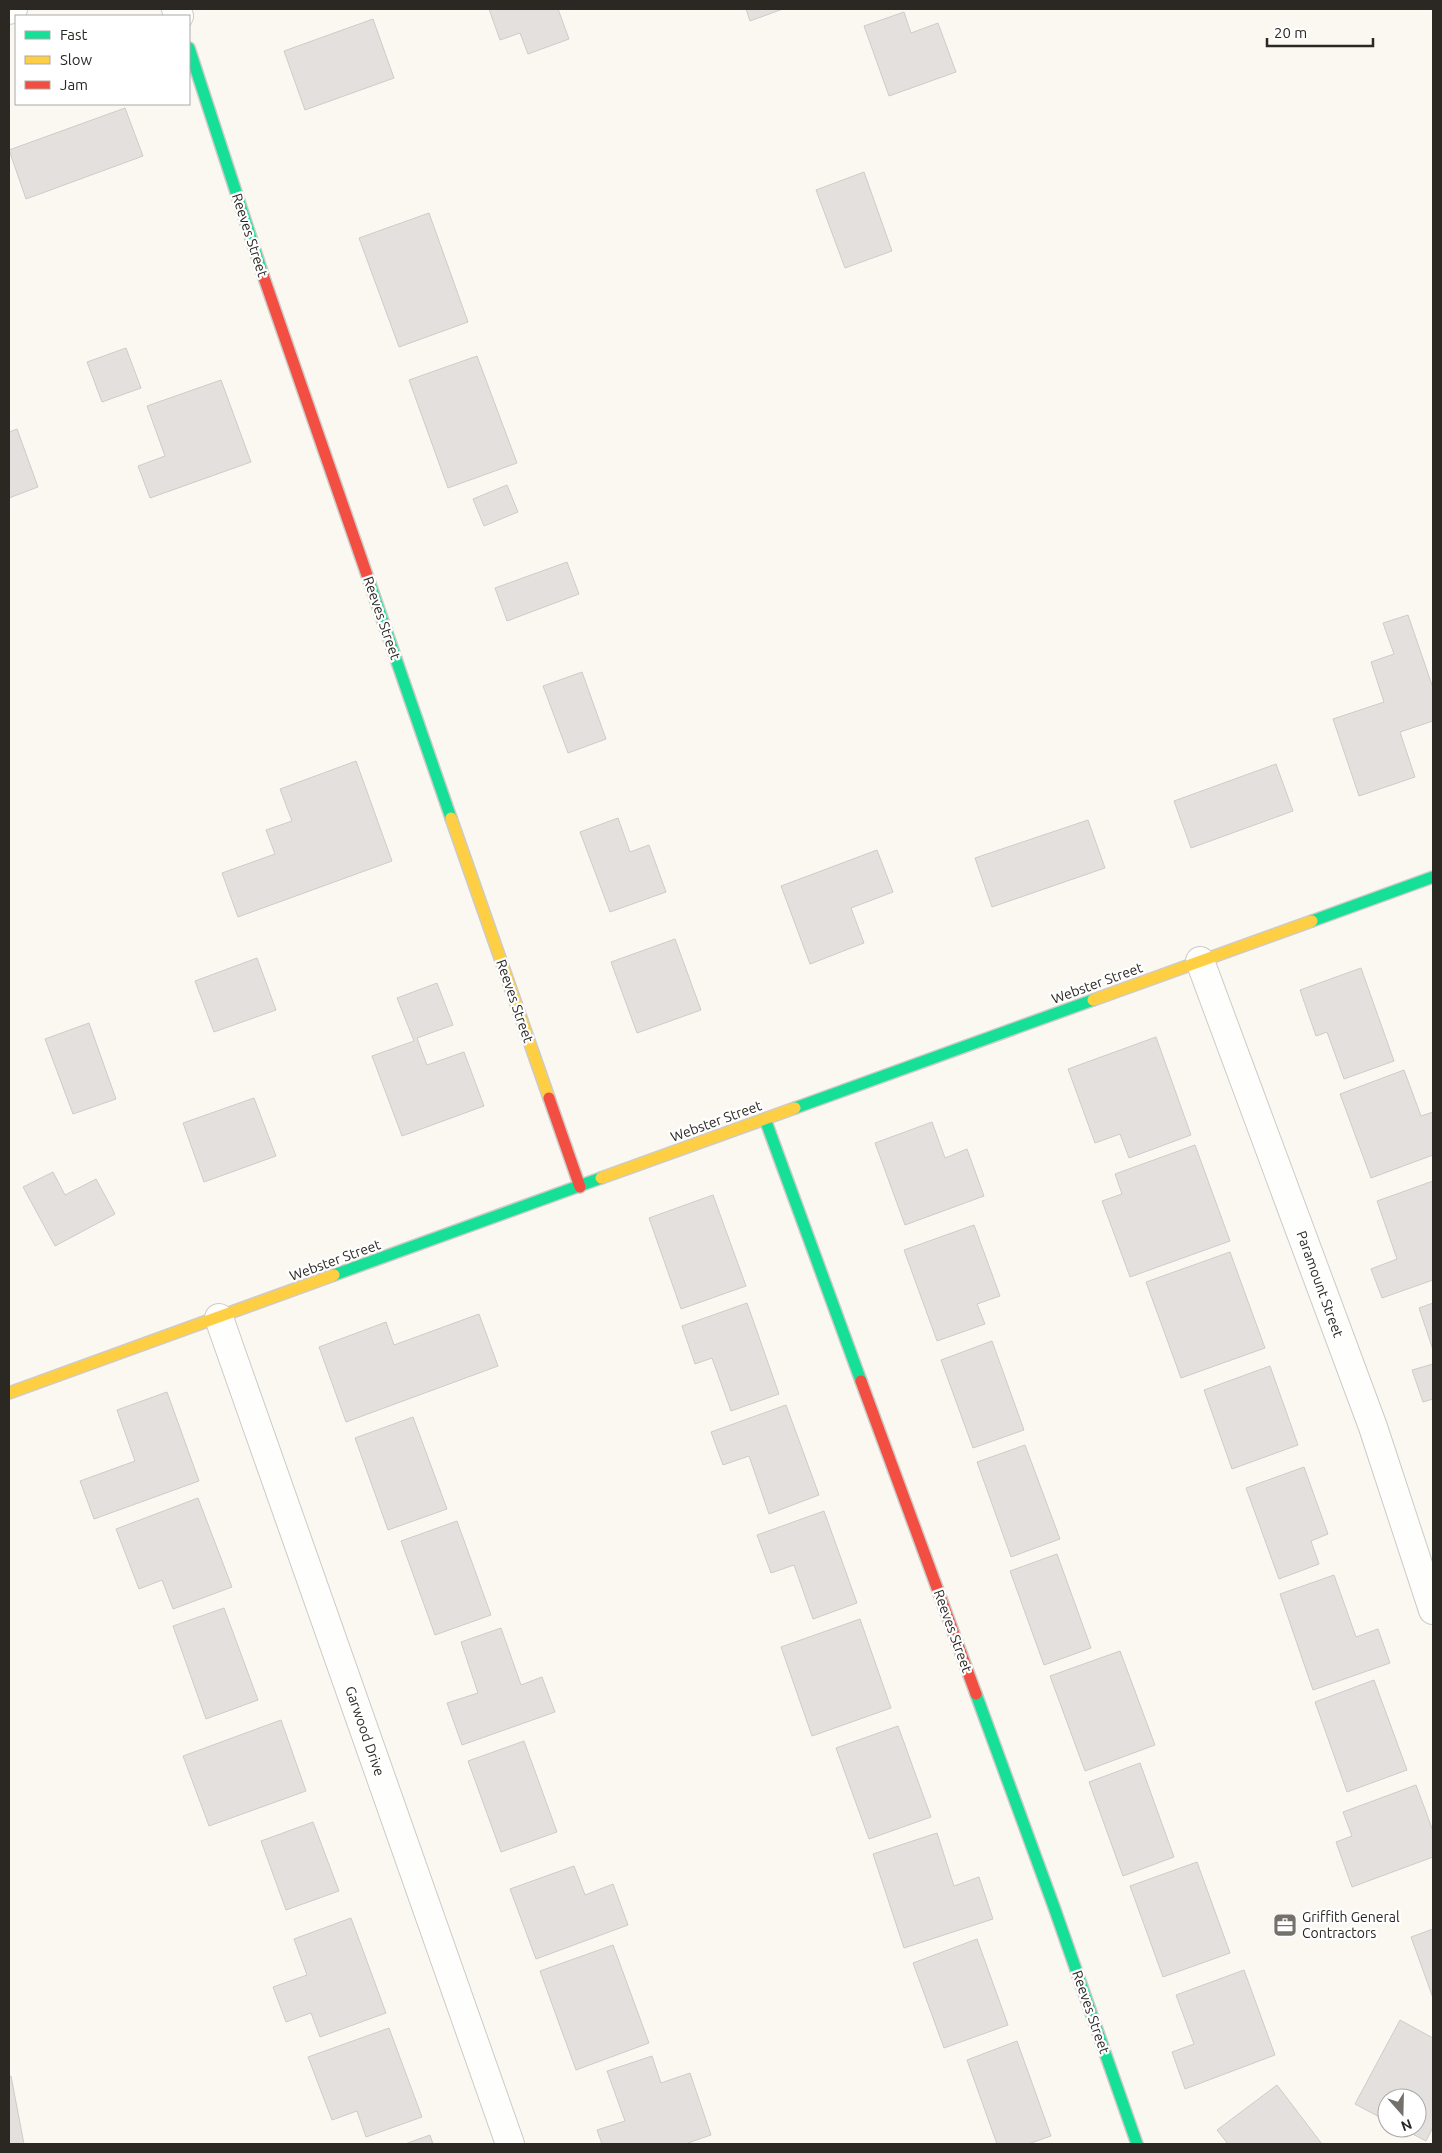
<svg xmlns="http://www.w3.org/2000/svg" width="1442" height="2153" font-family="Ubuntu,sans-serif">
	<style>
		.building { fill: #e3e0de; stroke: #cecbc9 }
		.lines { fill: none; stroke-linecap: round; stroke-linejoin: round }
		.street-casing { stroke: #cdcbc7; stroke-width: 30 }
		.fast-casing { stroke: #cdcbc7; stroke-width: 14 }
		.slow-casing { stroke: #cdcbc7; stroke-width: 14 }
		.jam-casing { stroke: #cdcbc7; stroke-width: 14 }
		.street { stroke: #fefefd; stroke-width: 28 }
		.fast { stroke: #16e098; stroke-width: 11 }
		.slow { stroke: #ffcf43; stroke-width: 11 }
		.jam { stroke: #f24e42; stroke-width: 11 }
		.labels { text-anchor: middle; stroke-width: 4.5; stroke-linejoin: round; paint-order: stroke }
		.street-label { font-size: 14px; fill: #2b2824; stroke: #fff }
		.poi-label { font-size: 14px; fill: #2b2824; stroke: #fff; text-anchor: start }
	</style>
	<rect width="100%" height="100%" fill="#fbf8f2"/>
	<path class="building" d="M489 9H558L569 39 528 54 520 33 500 40Z
		M746 9H783L750 21Z
		M904 12 911 33 938 23 956 72 889 96 864 26Z
		M373 19 394 78 305 110 284 51Z
		M125 108 143 156 26 199 9 150Z
		M864 172 892 251 845 268 816 190Z
		M429 213 468 322 399 347 359 238Z
		M126 348 141 388 102 402 87 362Z
		M477 356 517 463 448 488 409 380Z
		M221 380 251 462 150 498 138 466 165 456 147 406Z
		M17 429 38 487 9 498V432Z
		M507 485 518 512 484 526 473 499Z
		M567 562 579 594 507 621 495 588Z
		M1408 615 1433 688V721L1400 732 1415 777 1359 796 1333 719 1384 702 1371 662 1394 654 1383 623Z
		M582 672 606 739 568 753 543 686Z
		M356 761 392 861 238 917 222 873 275 854 266 830 292 821 280 789Z
		M1276 764 1293 811 1191 848 1174 801Z
		M618 818 630 852 649 845 666 892 610 912 580 832Z
		M1088 820 1105 868 992 907 975 858Z
		M877 850 893 892 851 908 864 943 810 964 781 886Z
		M675 939 701 1010 637 1033 611 962Z
		M257 958 276 1010 214 1032 195 981Z
		M1361 968 1394 1061 1344 1079 1327 1032 1316 1036 1300 990Z
		M437 983 453 1025 417 1038 427 1065 464 1052 484 1106 402 1136 372 1056 414 1041 397 998Z
		M89 1023 116 1099 73 1114 45 1039Z
		M1156 1037 1191 1135 1129 1158 1120 1134 1095 1143 1068 1069Z
		M1404 1070 1421 1116 1433 1112V1155L1371 1178 1340 1094Z
		M254 1098 276 1156 204 1182 183 1123Z
		M932 1122 945 1158 967 1149 984 1196 905 1225 875 1143Z
		M1195 1145 1230 1241 1130 1277 1102 1201 1122 1194 1115 1174Z
		M53 1172 65 1195 96 1179 115 1214 55 1246 23 1187Z
		M1433 1181V1280L1382 1298 1371 1269 1397 1259 1377 1201Z
		M713 1195 746 1286 681 1309 649 1218Z
		M974 1225 1000 1296 977 1304 985 1324 937 1341 904 1250Z
		M1230 1252 1265 1348 1181 1378 1146 1282Z
		M747 1303 779 1394 731 1411 712 1358 695 1364 682 1326Z
		M1433 1303V1350L1419 1308Z
		M479 1314 498 1366 346 1422 319 1347 386 1322 394 1345Z
		M992 1341 1024 1430 973 1448 941 1360Z
		M1433 1364V1399L1423 1402 1412 1370Z
		M1270 1366 1298 1445 1232 1469 1204 1390Z
		M167 1392 199 1481 94 1519 80 1481 135 1461 117 1410Z
		M786 1405 819 1495 769 1514 749 1456 723 1465 711 1432Z
		M413 1417 447 1509 388 1530 355 1438Z
		M1025 1445 1060 1539 1011 1557 977 1462Z
		M1304 1467 1328 1534 1311 1541 1319 1564 1279 1579 1246 1488Z
		M198 1498 232 1587 173 1609 162 1580 139 1589 116 1529Z
		M824 1511 857 1603 813 1619 794 1565 771 1573 757 1535Z
		M457 1521 491 1615 435 1635 401 1541Z
		M1057 1554 1091 1648 1044 1665 1010 1571Z
		M1334 1575 1356 1637 1378 1629 1390 1663 1313 1690 1280 1594Z
		M224 1608 258 1700 206 1719 173 1626Z
		M860 1619 891 1708 812 1736 781 1647Z
		M501 1628 521 1685 542 1677 555 1712 462 1745 447 1703 478 1693 461 1642Z
		M1120 1651 1155 1745 1085 1771 1050 1676Z
		M1374 1680 1407 1770 1347 1792 1315 1702Z
		M281 1720 306 1791 209 1826 183 1756Z
		M898 1726 931 1817 869 1839 836 1748Z
		M524 1741 557 1832 501 1852 468 1761Z
		M1140 1763 1174 1857 1123 1876 1089 1782Z
		M1416 1785 1433 1831V1857L1352 1887 1336 1842 1352 1836 1343 1812Z
		M313 1822 339 1891 286 1910 261 1841Z
		M937 1833 954 1886 979 1877 993 1919 904 1948 873 1854Z
		M1197 1862 1230 1953 1163 1977 1130 1886Z
		M574 1866 585 1895 613 1884 628 1925 536 1959 510 1889Z
		M351 1918 386 2013 320 2037 311 2013 286 2022 273 1987 307 1975 294 1939Z
		M1433 1929V1998L1411 1937Z
		M977 1939 1008 2025 944 2048 913 1963Z
		M613 1945 649 2043 576 2070 540 1971Z
		M1244 1970 1275 2055 1185 2089 1172 2052 1194 2044 1176 1995Z
		M1400 2020 1433 2038V2127L1426 2141 1401 2128H1417V2098H1387V2121L1355 2104Z
		M389 2028 422 2117 366 2137 357 2111 332 2120 308 2057Z
		M1017 2041 1051 2136 1028 2144H997L967 2060Z
		M652 2056 661 2083 690 2073 711 2135 685 2144H602L597 2130 625 2121 607 2071Z
		M11 2076 24 2144H9V2077Z
		M1277 2085 1322 2144H1228L1217 2130Z
		M430 2135 433 2144H405Z"/>
	<g class="lines">
		<g class="street-casing">
			<path id="street" d="M176 9 179 16
				M9 10 13 9
				M1200 961 1373 1427 1433 1610
				M219 1318 510 2144"/>
		</g>
		<g class="fast-casing">
			<path id="fast" d="M189 48 263 275
				M368 578 451 818
				M1312 921 1433 877
				M795 1108 1093 1000
				M765 1119 861 1381
				M334 1275 601 1178
				M976 1694 1054 1907 1137 2144"/>
		</g>
		<g class="slow-casing">
			<path id="slow" d="M451 818 549 1098
				M1093 1000 1312 921
				M601 1178 795 1108
				M9 1393 334 1275"/>
		</g>
		<g class="jam-casing">
			<path id="jam" d="M263 275 368 578
				M549 1098 580 1187
				M861 1381 976 1694"/>
		</g>
		<use href="#street" class="street"/>
		<use href="#fast" class="fast"/>
		<use href="#slow" class="slow"/>
		<use href="#jam" class="jam"/>
	</g>
	<defs>
		<g id="office-square" transform="scale(1.25)"><rect x="-9" y="-9" width="18" height="18" rx="4" fill="#74716c" stroke="#fff"/><path d="M-6-3h4V-5.5h4V-3h4V5H-6ZM-1-4.5V-3h2v-1.5ZM-6 0V1H6V0Z" fill="#fff"/></g>
	</defs>
	<g fill-rule="evenodd">
		<use href="#office-square" x="1285" y="1925"/>
	</g>
	<g class="labels">
		<g class="street-label">
			<text transform="translate(250 235) rotate(72)" y="5">Reeves Street</text>
			<text transform="translate(382 618) rotate(71)" y="5">Reeves Street</text>
			<text transform="translate(1097 983) rotate(-20)" y="5">Webster Street</text>
			<text transform="translate(515 1001) rotate(71)" y="5">Reeves Street</text>
			<text transform="translate(716 1121) rotate(-20)" y="5">Webster Street</text>
			<text transform="translate(335 1260) rotate(-20)" y="5">Webster Street</text>
			<text transform="translate(1320 1284) rotate(70)" y="5">Paramount Street</text>
			<text transform="translate(953 1631) rotate(70)" y="5">Reeves Street</text>
			<text transform="translate(365 1731) rotate(71)" y="5">Garwood Drive</text>
			<text transform="translate(1091 2012) rotate(71)" y="5">Reeves Street</text>
		</g>
		<g class="poi-label">
			<text x="1302" y="1922">Griffith General<tspan x="1302" dy="16">Contractors</tspan></text>
		</g>
	</g>
	<rect width="1442" height="2153" fill="none" stroke="#2b2824" stroke-width="20"/>
	<rect x="15" y="15" width="175" height="90" fill="#ffffff" stroke="#aaa9a7"/>
	<rect x="25" y="31" width="25" height="8" fill="#16e098" stroke="#aaa9a7"/>
	<text x="60" y="40" font-size="15" fill="#2b2824">Fast</text>
	<rect x="25" y="56" width="25" height="8" fill="#ffcf43" stroke="#aaa9a7"/>
	<text x="60" y="65" font-size="15" fill="#2b2824">Slow</text>
	<rect x="25" y="81" width="25" height="8" fill="#f24e42" stroke="#aaa9a7"/>
	<text x="60" y="90" font-size="15" fill="#2b2824">Jam</text>
	<g transform="translate(1402 2113) rotate(160)"><circle r="24" fill="#ffffff" stroke="#aaa9a7"/>
	<path d="M0-4L9 19L0 12L-9 19Z" fill="#74716c"/>
	<text y="-8" font-size="14" font-weight="bold" text-anchor="middle" fill="#2b2824">N</text>
	</g>
	<path d="M1267 38v8h106v-8" fill="none" stroke="#2b2824" stroke-width="2.5"/>
	<text x="1274" y="38" font-size="15" fill="#2b2824" stroke="#ffffff" stroke-width="4" paint-order="stroke">20 m</text>
</svg>
